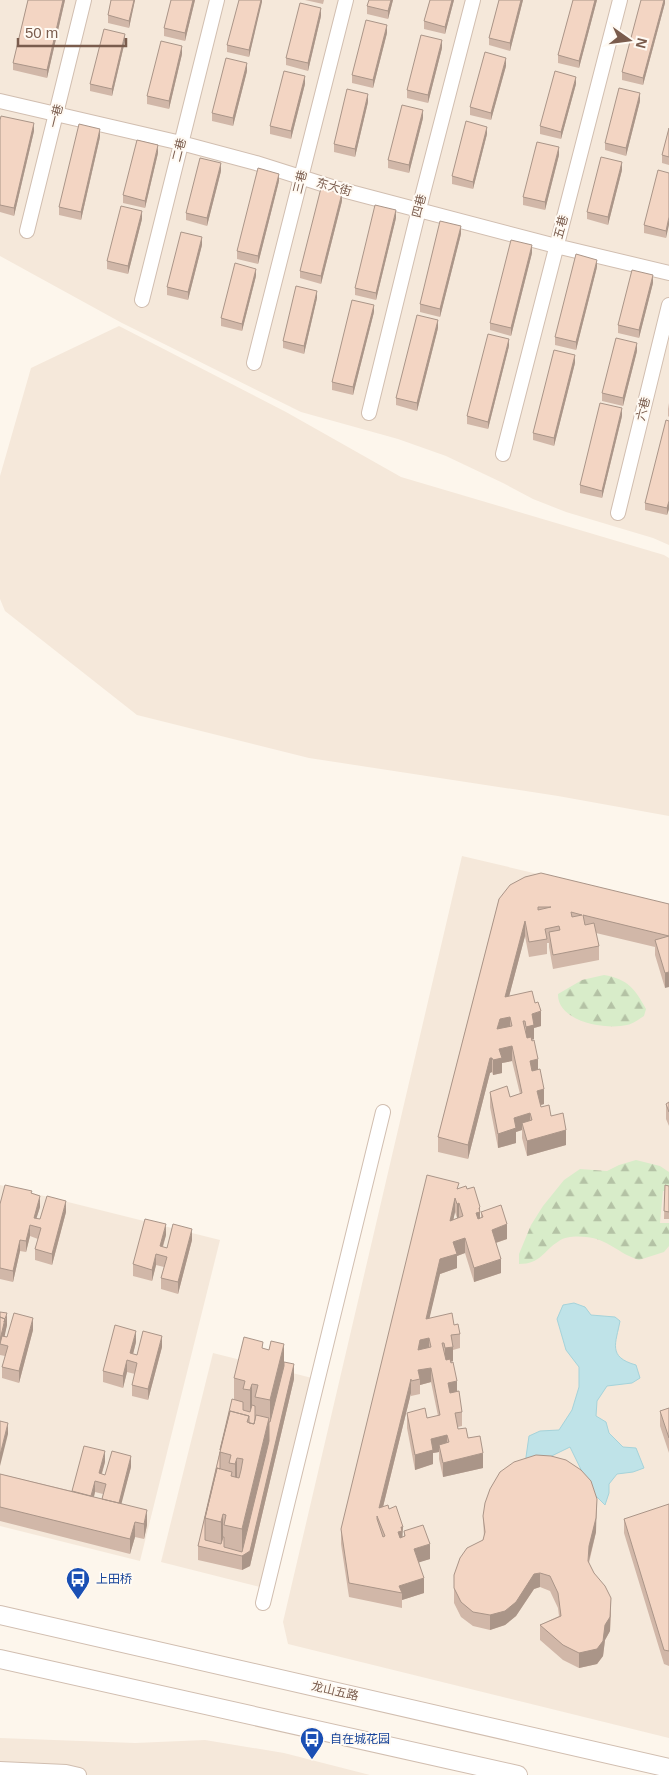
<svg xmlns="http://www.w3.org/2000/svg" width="669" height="1775" font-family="Helvetica,'Noto Sans SC',sans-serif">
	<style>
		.residential { fill: #f5e8da }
		.forest { fill: url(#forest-firs) }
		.water { fill: #bfe3e8; stroke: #a5d3da }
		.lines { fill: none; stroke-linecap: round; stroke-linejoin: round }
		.minor-casing { stroke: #d1beb0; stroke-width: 16 }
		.tertiary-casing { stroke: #d1beb0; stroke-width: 20 }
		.minor { stroke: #fff; stroke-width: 14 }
		.tertiary { stroke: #fff; stroke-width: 18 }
		.wall { fill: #d1b7a8; fill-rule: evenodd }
		.shaded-wall { fill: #aa9588 }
		.building { fill: #f3d5c3; stroke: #aa9588; fill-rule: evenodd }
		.labels { text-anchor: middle; stroke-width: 4; stroke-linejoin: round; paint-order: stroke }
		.street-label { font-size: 12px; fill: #7a5c4d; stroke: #fffaf3 }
		.transit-label { font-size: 12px; fill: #164399; stroke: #fffaf3; text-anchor: start }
	</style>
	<defs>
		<pattern id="forest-firs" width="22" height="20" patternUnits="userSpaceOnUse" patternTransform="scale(1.25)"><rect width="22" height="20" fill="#d8ecc9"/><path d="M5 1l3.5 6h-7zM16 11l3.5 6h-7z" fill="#b4c2a5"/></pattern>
	</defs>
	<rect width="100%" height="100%" fill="#fdf6ec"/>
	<path class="residential" d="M0 0H669V545L653 538 566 512 533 499 503 483 446 456 398 439 301 412 122 323 0 256Z
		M119 326 286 412 401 477 664 555 669 558V816L558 796 309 758 137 715 5 611 0 599V476L31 368Z
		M462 856 669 905V1738L288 1644 283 1622Z
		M0 1185 220 1240 140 1561 0 1526Z
		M213 1353 312 1378 260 1587 161 1562Z
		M0 1738 135 1743 205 1740 284 1753 370 1775H0Z"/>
	<path class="forest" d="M604 975C628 979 635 989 646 1009L644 1016C639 1019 633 1024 627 1025 606 1030 557 1022 558 994L582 980Z
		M636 1160 660 1166 669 1172V1191H663L660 1223H669V1246L664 1252 639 1260C619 1254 608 1239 586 1237 578 1236 566 1236 559 1241 543 1251 541 1264 519 1264V1254L531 1225 543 1206 564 1180 580 1169 607 1171 619 1165Z"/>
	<path class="water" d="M574 1303 585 1307 591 1315 615 1317 620 1321C616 1343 607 1357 636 1365L640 1378 632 1383 607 1386 597 1401 596 1416 606 1422 609 1433 623 1447 636 1448 644 1468 633 1472 617 1474 609 1484V1493L605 1505 592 1492 570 1447 527 1468 526 1457 529 1436 540 1431 559 1430 572 1410 579 1387V1367L566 1350 557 1319 563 1305Z"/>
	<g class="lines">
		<g class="minor-casing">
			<path id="minor" d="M0 101 181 143 256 163 335 188 556 246 669 273
				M27 231 84 0
				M142 300 217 0
				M254 363 346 0
				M369 413 423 193 473 0
				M503 454 620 0
				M618 513 669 305
				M263 1603 383 1112
				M0 1769 66 1772 79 1775"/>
		</g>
		<g class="tertiary-casing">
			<path id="tertiary" d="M0 1615 669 1768
				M0 1659 518 1775"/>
		</g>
		<use href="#minor" class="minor"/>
		<use href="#tertiary" class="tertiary"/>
	</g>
	<path class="wall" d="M28 0H65L47 78 13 70V63Z
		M111 0H135L129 28 108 23V15Z
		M171 0H195L185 41 164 36V28Z
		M262 0 249 57 227 52V45Z
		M305 0H324L323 4Z
		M393 0 388 19 367 14V6Z
		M430 0H454L445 34 424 29V21Z
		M499 0H523L510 51 489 45V38Z
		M573 0H597L579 68 558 63V55Z
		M665 0V3L643 85 622 80V72Z
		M321 16 308 71 286 65V58Z
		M387 33 373 88 352 83V75Z
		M125 41 112 96 90 91V84Z
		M442 48 428 103 407 98V90Z
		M182 54 169 109 147 104V96Z
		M506 66 491 120 470 115V107Z
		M247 71 233 126 212 121V113Z
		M305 84 291 139 270 134V126Z
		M576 84 561 139 540 134V126Z
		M640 101 626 156 605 150V143Z
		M368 102 355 157 334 152V144Z
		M423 118 409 173 388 168V160Z
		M0 120 34 131 14 216 0 212Z
		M669 128V165L662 163V155Z
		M487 134 473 189 452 184V176Z
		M100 137 81 220 59 215V207Z
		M158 153 145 208 123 203V195Z
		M559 155 545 210 523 205V197Z
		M622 170 608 225 587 219V212Z
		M221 171 207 226 186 220V213Z
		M669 173 666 238 644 233V225Z
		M279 181 258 264 237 259V251Z
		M342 201 321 284 300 278V271Z
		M396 218 376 300 355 295V288Z
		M142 219 128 274 107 269V261Z
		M461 234 440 317 420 312V304Z
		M202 245 188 300 167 295V287Z
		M532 253 511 336 490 330V323Z
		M597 267 576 350 555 345V337Z
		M256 276 242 331 221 326V318Z
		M653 283 639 338 618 333V325Z
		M317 298 304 354 283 348V341Z
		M374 312 353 395 332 390V382Z
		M438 328 417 411 396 405V398Z
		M509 346 488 429 467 424V416Z
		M637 351 623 406 602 401V393Z
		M575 363 554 446 533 440V433Z
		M669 403V417L668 416V409Z
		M622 416 602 498 580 493V485Z
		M669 421V509L667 515 645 510V503Z
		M499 899 669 904 665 988 655 955V947L596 933 599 946V960L553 969 549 947V943H547V954L529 957 525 936 509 996 541 1026 534 1028V1039L532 1040 538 1070 544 1104 541 1105V1107L551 1116 566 1145 527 1156 522 1138V1130L516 1132V1143L498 1148 490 1107V1092L510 1097 520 1094 512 1061 502 1063V1073L493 1075 492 1072 490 1073 468 1159 438 1152V1137Z
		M669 1102V1126L666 1119V1104Z
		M665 1185 669 1186V1219H664Z
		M459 1188 480 1218 481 1217V1212L507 1239 496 1243 501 1273 474 1282 465 1253 457 1256V1268L440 1274 429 1318 454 1325 460 1334V1348L453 1350V1361L451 1362 462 1412V1426L458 1427V1429L468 1438 483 1468 443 1477 439 1459V1452L433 1453V1464L415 1470 407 1428V1413L427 1418 438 1416 431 1382 420 1385V1394L411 1396V1393L383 1507 403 1537H404V1531L430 1559 418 1562 424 1593 402 1600V1608L349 1597 341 1544V1529ZM455 1212 457 1218 453 1220Z
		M32 1194 40 1207 36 1219H40L66 1212 52 1265 35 1260V1249L38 1239 30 1236 26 1252 20 1251 13 1282 0 1279V1204Z
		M166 1235 163 1247 167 1248 192 1240 178 1294 161 1289V1278L164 1267 156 1265 152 1281 133 1276V1264Z
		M0 1312 7 1325 4 1336 7 1337 33 1330 19 1383 2 1378V1367L5 1356 0 1355Z
		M136 1342 133 1354 137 1355 162 1347 148 1400 132 1396V1385L135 1374 127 1372 123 1388 103 1382V1371Z
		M263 1349 284 1362 294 1379 250 1566 242 1570 198 1560V1546L232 1399 234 1400V1378Z
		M669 1408V1453L660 1426V1411Z
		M105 1462 102 1474 105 1475 131 1467 121 1503 147 1525 144 1539 135 1537 130 1554 0 1521V1474L72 1491ZM95 1492 103 1494 102 1499 94 1497Z
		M669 1506V1666L664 1664 624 1533V1519Z
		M483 1516 596 1532 589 1563 611 1613 610 1631 605 1640 603 1656 597 1664 579 1668 563 1660 540 1640V1625L559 1616 558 1608 550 1591 540 1587 534 1589 516 1616 505 1625 490 1630 473 1626 461 1617 454 1603V1575L483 1540 484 1537Z"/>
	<path class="shaded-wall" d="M63 0H65L47 78V70Z
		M134 0H135L129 28V21Z
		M193 0H195L185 41V33Z
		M261 0H262V2L249 57V50Z
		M391 0H393L388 19V11Z
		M452 0H454L445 34V27Z
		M521 0H523L510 51V43Z
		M595 0H597L579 68V61Z
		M664 0H665V3L643 85V78Z
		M321 8V16L308 71V63Z
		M387 25V33L373 88V80Z
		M125 34V41L112 96V89Z
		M442 40V48L428 103V95Z
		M182 46V54L169 109V101Z
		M506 58V66L491 120V113Z
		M247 63V71L233 126V118Z
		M305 76V84L291 139V131Z
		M576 77V84L561 139V132Z
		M640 93V101L626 156V148Z
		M368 94V102L355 157V149Z
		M423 110V118L409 173V165Z
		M34 123V131L14 216V208Z
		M487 127V134L473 189V182Z
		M100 129V137L81 220V212Z
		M158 145V153L145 208V201Z
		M559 147V155L545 210V202Z
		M622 162V170L608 225V217Z
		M221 163V171L207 226V218Z
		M279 174V181L258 264V256Z
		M342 193V201L321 284V276Z
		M396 210V218L376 300V293Z
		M142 211V219L128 274V266Z
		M669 217V225L666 238V231Z
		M461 226V234L440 317V309Z
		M202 237V245L188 300V292Z
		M532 245V253L511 336V328Z
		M597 260V267L576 350V342Z
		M256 269V276L242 331V324Z
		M653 275V283L639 338V330Z
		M317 291V298L304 354V346Z
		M374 305V312L353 395V387Z
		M438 320V328L417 411V403Z
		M509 339V346L488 429V422Z
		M637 343V351L623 406V398Z
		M575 355V363L554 446V438Z
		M622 408V416L602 498V491Z
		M669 501V509L667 515V508Z
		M525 921V936L505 1012V997Z
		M669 972V987L665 988V973Z
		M541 1011V1026L534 1028V1039L526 1041V1027L532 1014Z
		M510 1017V1031L497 1029 500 1019Z
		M512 1046V1061L502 1063V1073L493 1075V1060L499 1049Z
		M490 1058H492V1072L490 1073 468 1159V1145Z
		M538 1059V1074L530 1076V1061Z
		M544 1089V1104L537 1106V1091Z
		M530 1113V1128L522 1123V1130L516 1132V1143L498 1148V1134L514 1118Z
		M566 1130V1145L527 1156V1141Z
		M40 1196V1207L34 1226V1218Z
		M455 1198V1212L450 1236V1221Z
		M66 1201V1212L52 1265V1254Z
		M459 1203V1218H457V1204Z
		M480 1207V1221L476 1227V1213L479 1208Z
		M166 1224V1235L160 1255V1246Z
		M507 1224V1239L492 1244V1230Z
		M30 1225V1236L26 1252V1241Z
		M192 1229V1240L178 1294V1282Z
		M465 1238V1253L457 1256V1268L440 1274 426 1333V1319L440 1259 453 1242Z
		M20 1240V1251L13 1282V1271Z
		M156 1254V1265L152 1281V1270Z
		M501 1259V1273L474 1282V1268Z
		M7 1313V1325L3 1344H0V1340Z
		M33 1318V1330L19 1383V1371Z
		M136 1331V1342L131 1362 130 1353Z
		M162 1336V1347L148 1400V1389Z
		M429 1338V1353L418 1350 420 1340Z
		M284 1344V1380L270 1437V1400Z
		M453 1347V1361L445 1363V1348Z
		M127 1360V1372L123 1388V1376Z
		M294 1364V1379L250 1566 242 1570V1529L269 1418V1456Z
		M431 1368V1382L420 1385V1379L418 1370Z
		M411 1379V1393L379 1523V1508Z
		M457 1381V1396L448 1398V1383Z
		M252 1384V1420L250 1427V1390Z
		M8 1423V1434L0 1466V1455Z
		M447 1435V1450L439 1445V1452L433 1453V1464L415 1470V1455L431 1439Z
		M105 1451V1462L99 1482V1473Z
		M483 1453V1468L443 1477V1463Z
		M131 1456V1467L118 1517V1506Z
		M237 1458V1495L235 1499V1464Z
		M95 1481V1492L91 1508V1497Z
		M597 1499 596 1532 589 1560 588 1576 589 1546Z
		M147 1510V1525L144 1539V1524Z
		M223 1514V1551H221V1522Z
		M135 1522V1537L130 1554V1539Z
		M401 1527H403L402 1546 398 1532Z
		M430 1544V1559L414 1564V1549Z
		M540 1573V1587L534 1589 516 1616 505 1625 490 1630V1615L534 1574Z
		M424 1578V1593L402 1600V1593L399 1586Z
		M611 1598 610 1631 605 1640 603 1656 597 1664 579 1668V1653L605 1625Z"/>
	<path class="building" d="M28 0H63L47 70 13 63Z
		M111 0H134L129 21 108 15Z
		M171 0H193L185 33 164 28Z
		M239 0H261L249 50 227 45Z
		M369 0H391L388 11 367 6Z
		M430 0H452L445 27 424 21Z
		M499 0H521L510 43 489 38Z
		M573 0H595L579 61 558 55Z
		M641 0H664L643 78 622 72Z
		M300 3 321 8 308 63 286 58Z
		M366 20 387 25 373 80 352 75Z
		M104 29 125 34 112 89 90 84Z
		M421 35 442 40 428 95 407 90Z
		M161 41 182 46 169 101 147 96Z
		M485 52 506 58 491 113 470 107Z
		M226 58 247 63 233 118 212 113Z
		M284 71 305 76 291 131 270 126Z
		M555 71 576 77 561 132 540 126Z
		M619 88 640 93 626 148 605 143Z
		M347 89 368 94 355 149 334 144Z
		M402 105 423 110 409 165 388 160Z
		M1 116 34 123 14 208 0 205V120Z
		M466 121 487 127 473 182 452 176Z
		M79 124 100 129 81 212 59 207Z
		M669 128V157L662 155Z
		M137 140 158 145 145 201 123 195Z
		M537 142 559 147 545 202 523 197Z
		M601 157 622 162 608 217 587 212Z
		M200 158 221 163 207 218 186 213Z
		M258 168 279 174 258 256 237 251Z
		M658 170 669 173V217L666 231 644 225Z
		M321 188 342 193 321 276 300 271Z
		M375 205 396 210 376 293 355 288Z
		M121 206 142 211 128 266 107 261Z
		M440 221 461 226 440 309 420 304Z
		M181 232 202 237 188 292 167 287Z
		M511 240 532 245 511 328 490 323Z
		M576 254 597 260 576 342 555 337Z
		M235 263 256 269 242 324 221 318Z
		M632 270 653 275 639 330 618 325Z
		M296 286 317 291 304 346 283 341Z
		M352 300 374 305 353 387 332 382Z
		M417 315 438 320 417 403 396 398Z
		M488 334 509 339 488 422 467 416Z
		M616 338 637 343 623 398 602 393Z
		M554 350 575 355 554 438 533 433Z
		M600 403 622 408 602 491 580 485Z
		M666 420 669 421V501L667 508 645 503Z
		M541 873 669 904V972L665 973 655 940 669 936 583 915 585 925 594 923 599 946 553 955 549 932 560 930 559 926 545 929 547 939 529 942 525 921 505 997 532 991 535 1003 538 1002 541 1011 532 1014 534 1025 526 1027 525 1021H523L527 1038 531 1037 532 1041 534 1040 538 1059 530 1061 532 1071 540 1069 544 1089 537 1091 541 1107 549 1105 551 1116 563 1113 566 1130 527 1141 522 1123 532 1120 530 1113 514 1118 516 1128 498 1134 490 1092 507 1086 510 1097 522 1093 512 1046 499 1049 502 1058 493 1060 492 1058H490L468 1145 438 1137 499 899 510 885 525 877ZM538 907H551L538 910ZM571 912 582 915 572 917ZM510 1017 512 1026 497 1029 500 1019Z
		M669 1102V1112L666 1104Z
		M427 1175 459 1183 457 1189 466 1186 467 1189 474 1187 480 1207 479 1208 480 1212 476 1213 478 1219 483 1217 481 1212 501 1205 507 1224 492 1230 501 1259 474 1268 465 1238 453 1242 457 1254 440 1259 426 1319 452 1313 454 1325 458 1324 460 1334 451 1335 453 1347 445 1348 444 1343H442L446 1360 450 1359 451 1363 453 1362 457 1381 448 1383 450 1393 459 1391 462 1412 455 1413 458 1429 466 1428 468 1438 480 1436 483 1453 443 1463 439 1445 449 1442 447 1435 431 1439 433 1450 415 1455 407 1413 425 1408 427 1418 440 1415 431 1368 418 1370 420 1379 411 1381V1379L379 1508 388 1505 389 1509 396 1506 403 1527H401L402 1531 398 1532 400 1538 405 1536 404 1531 423 1525 430 1544 414 1549 424 1578 399 1586 402 1593 349 1583 341 1529ZM455 1198 457 1204 459 1203 463 1216 450 1221ZM429 1338 431 1347 418 1350 420 1340ZM377 1516 385 1536 383 1537 377 1519Z
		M5 1185 32 1191 31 1193 40 1196 34 1218 40 1219 47 1196 66 1201 52 1254 35 1249 41 1228 30 1225 26 1241 20 1240 13 1271 0 1268V1204Z
		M665 1185 669 1186V1212L664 1211Z
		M145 1219 166 1224 160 1246 167 1248 173 1224 192 1229 178 1282 161 1278 167 1257 156 1254 152 1270 133 1264Z
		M0 1312 7 1313 4 1322 5 1319 0 1317Z
		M14 1313 33 1318 19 1371 2 1367 8 1346 0 1344 2 1336 7 1337Z
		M0 1317 5 1319 0 1340Z
		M115 1325 136 1331 130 1353 137 1355 143 1331 162 1336 148 1389 132 1385 137 1363 127 1360 123 1376 103 1371Z
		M244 1337 263 1342 262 1348 269 1350 271 1341 284 1344 270 1400 255 1397 258 1385 252 1384 250 1390 243 1389 245 1381 234 1378Z
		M284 1362 294 1364 250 1551 242 1556 198 1546 220 1452V1469L217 1468 205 1518V1540L221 1544 223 1537H224V1547L242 1552 269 1441V1422H270L284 1366Z
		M232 1399 243 1402V1410L250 1412 252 1405 255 1406V1419L254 1424 249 1423V1416L230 1411 220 1450Z
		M669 1408V1438L660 1411Z
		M230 1411 249 1416 247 1422 254 1424 256 1415 269 1418 242 1529 224 1525 226 1515 223 1514 221 1522 205 1518 217 1468 232 1472 231 1476 239 1478 241 1470 243 1459 237 1458 235 1464 229 1463 231 1455 220 1452Z
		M0 1421 8 1423 0 1455Z
		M84 1446 105 1451 99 1473 105 1475 112 1451 131 1456 119 1503 102 1499 106 1484 95 1481 91 1496 72 1491Z
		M536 1455 551 1456 566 1460 581 1470 591 1481 597 1499 596 1518 589 1546 588 1561 594 1573 605 1586 611 1598 610 1617 605 1625 603 1641 597 1649 579 1653 563 1645 540 1625 561 1616 558 1593 550 1576 540 1573 534 1574 516 1602 505 1611 490 1615 473 1612 461 1602 454 1588V1575L460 1558 467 1548 483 1540 485 1532 483 1516 485 1503 490 1489 500 1472 514 1462Z
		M0 1474 147 1510 144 1524 135 1522 130 1539 0 1507Z
		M669 1504V1651L664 1650 624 1519Z"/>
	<defs>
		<g id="bus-pin" transform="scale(1.25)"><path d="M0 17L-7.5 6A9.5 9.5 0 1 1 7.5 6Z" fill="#1a4fb4" stroke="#fffaf3"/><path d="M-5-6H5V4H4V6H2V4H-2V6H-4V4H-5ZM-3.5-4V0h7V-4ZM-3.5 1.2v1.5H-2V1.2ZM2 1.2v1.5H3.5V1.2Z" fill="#fff"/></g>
	</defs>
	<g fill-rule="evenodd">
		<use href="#bus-pin" x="78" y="1579"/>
		<use href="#bus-pin" x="312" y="1739"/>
	</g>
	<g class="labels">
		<g class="street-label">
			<text transform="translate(56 116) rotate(-76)" y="4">一巷</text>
			<text transform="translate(179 150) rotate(-76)" y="4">二巷</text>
			<text transform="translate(300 182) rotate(-76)" y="4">三巷</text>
			<text transform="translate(334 187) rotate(16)" y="4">东大街</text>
			<text transform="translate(419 206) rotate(-76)" y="4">四巷</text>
			<text transform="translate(561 227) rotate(-75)" y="4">五巷</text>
			<text transform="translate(643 409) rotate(-76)" y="4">六巷</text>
			<text transform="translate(335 1691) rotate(13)" y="4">龙山五路</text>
		</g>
		<g class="transit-label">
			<text x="96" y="1583">上田桥</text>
			<text x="330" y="1743">自在城花园</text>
		</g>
	</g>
	<g transform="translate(629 40) rotate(104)" stroke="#fffaf3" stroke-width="4" paint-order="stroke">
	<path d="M0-4L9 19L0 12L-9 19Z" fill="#7a5c4d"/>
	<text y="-8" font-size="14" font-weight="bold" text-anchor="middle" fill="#7a5c4d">N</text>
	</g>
	<path d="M18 38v8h108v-8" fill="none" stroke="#7a5c4d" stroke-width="2.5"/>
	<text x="25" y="38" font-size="15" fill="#7a5c4d" stroke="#fffaf3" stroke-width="4" paint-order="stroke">50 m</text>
</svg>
